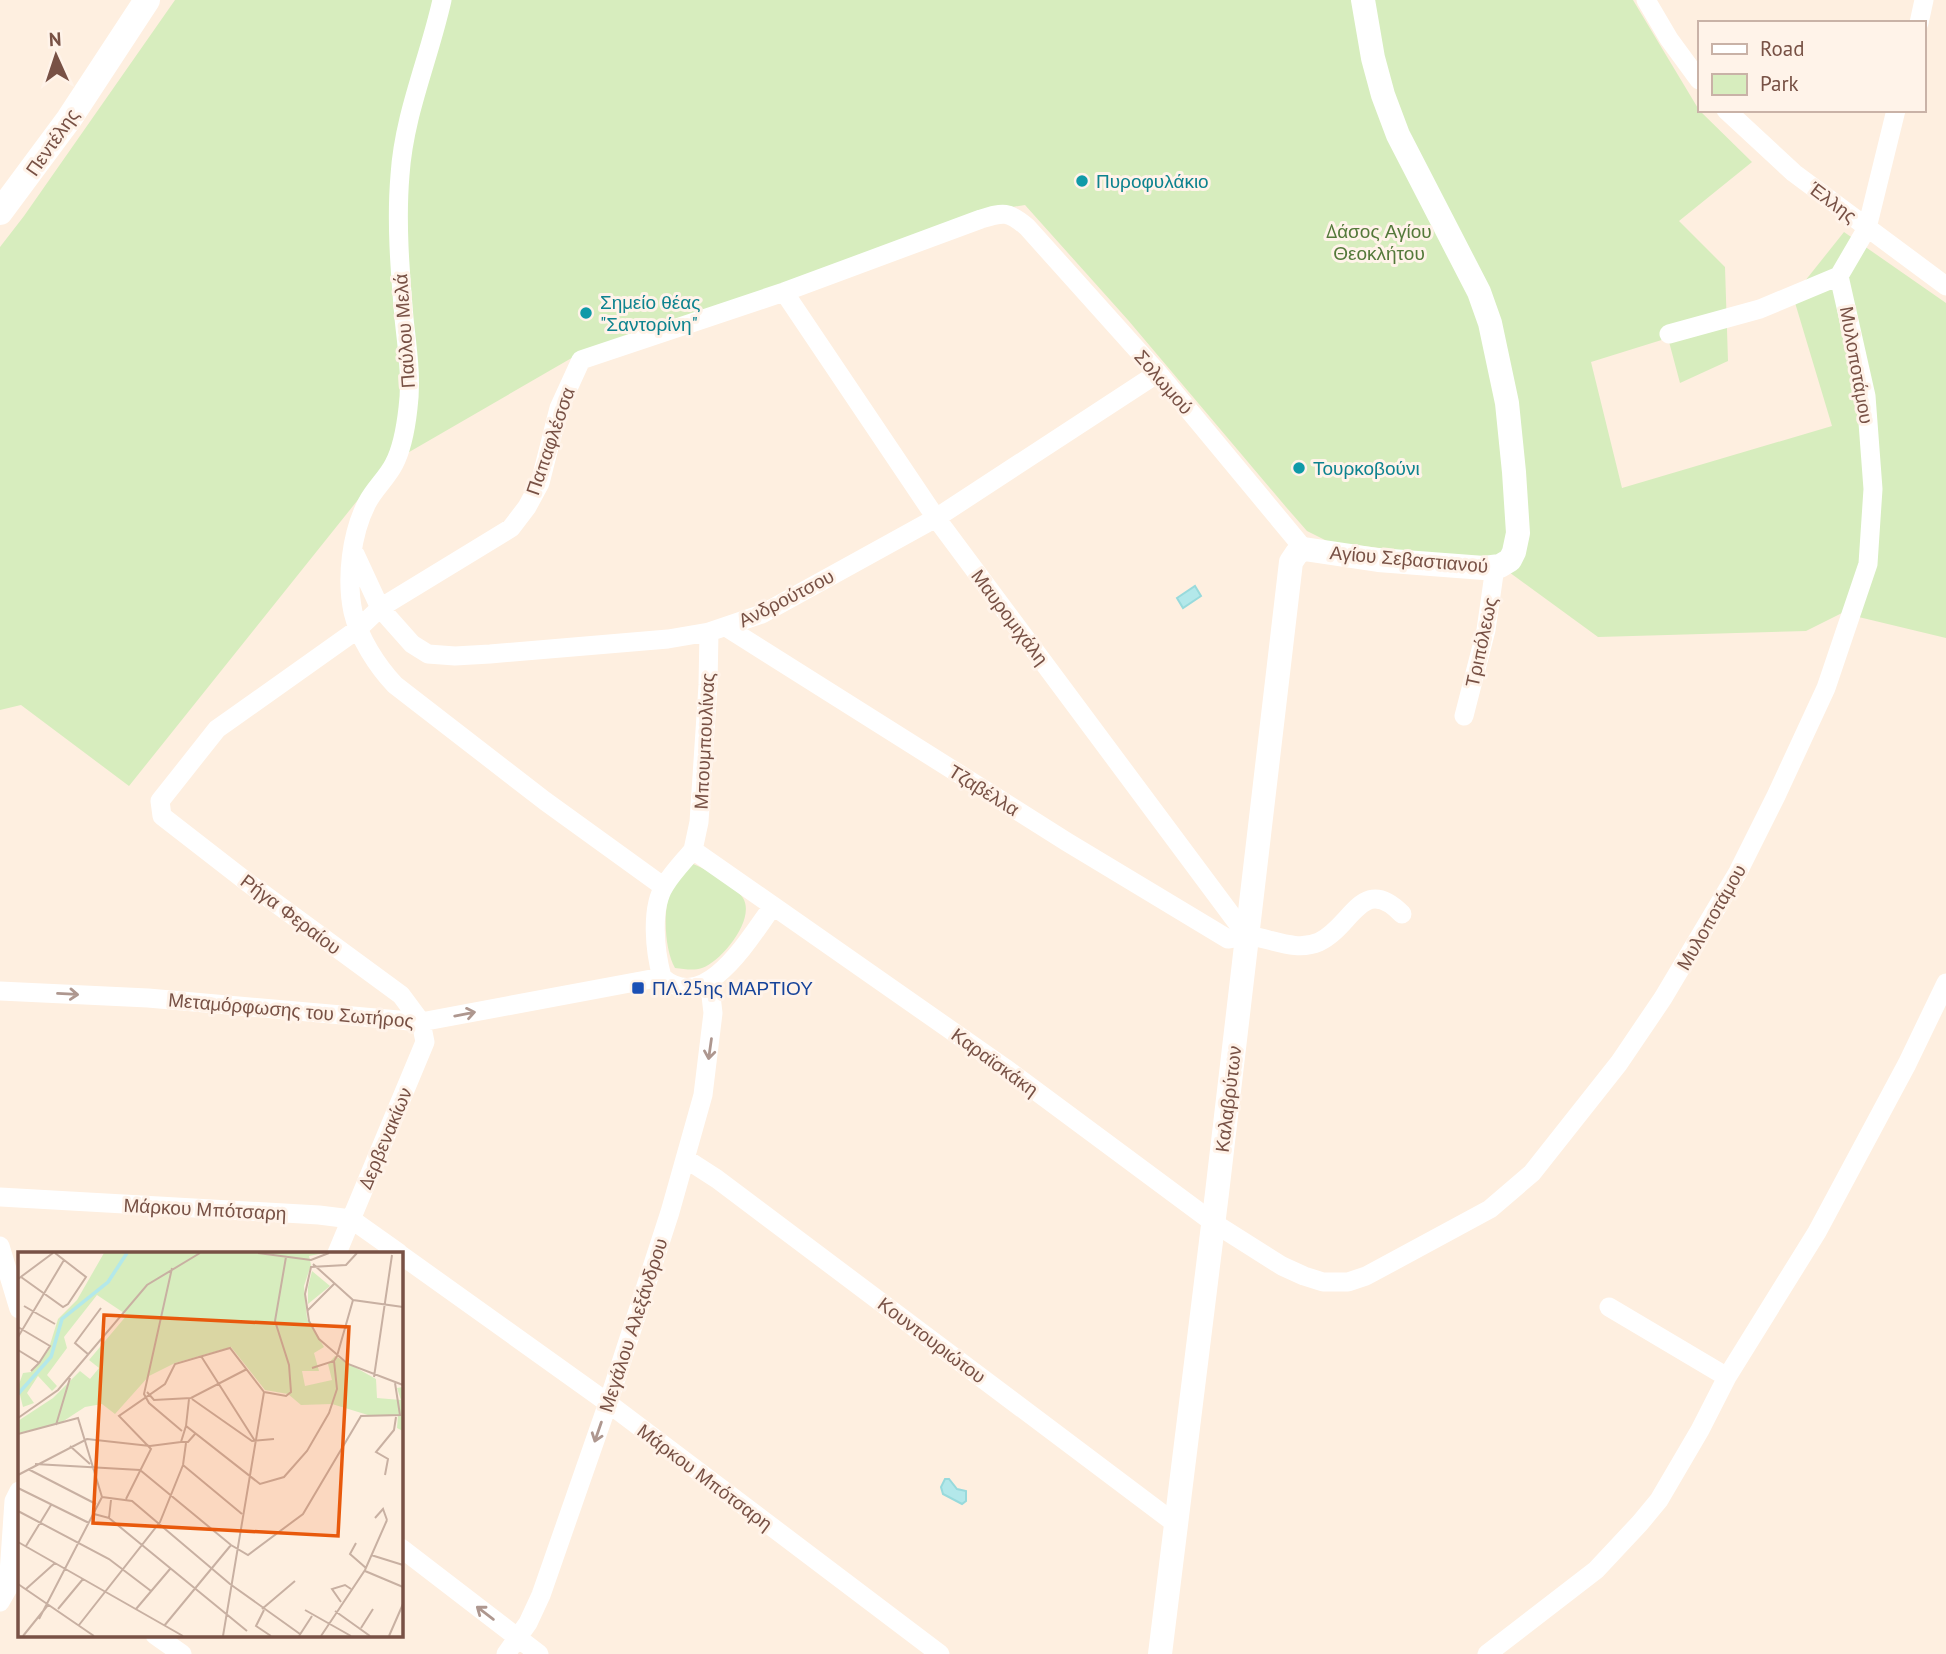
<svg xmlns="http://www.w3.org/2000/svg" width="1946" height="1654" font-family="'PT Sans',sans-serif">
	<style>
		.green { fill: #d7edbe }
		.water { fill: #b3e8ea; stroke: #98dadc; stroke-width: 2 }
		.lines { fill: none; stroke-linecap: round; stroke-linejoin: round }
		.minor { stroke: #fff; stroke-width: 19 }
		.tertiary { stroke: #fff; stroke-width: 24 }
		.secondary { stroke: #fff; stroke-width: 26 }
		.oneway { stroke: #ae978f }
		.culture-dot { fill: #0f9aa8; stroke: #fff3e9; stroke-width: 2.5 }
		.transit-dot { fill: #1a4fb4; stroke: #fff3e9; stroke-width: 2.5 }
		.labels { text-anchor: middle; stroke-width: 6; stroke-linejoin: round; paint-order: stroke }
		.street-label { font-size: 19px; fill: #785145; stroke: #fff3e9 }
		.culture-label { font-size: 19px; fill: #0d838f; stroke: #fff3e9; text-anchor: start }
		.park-label { font-size: 19px; fill: #54793a; stroke: #fff3e9 }
		.transit-label { font-size: 19px; fill: #164399; stroke: #fff3e9; text-anchor: start }
		.inset-river { fill: none; stroke: #b3e8ea; stroke-width: 3.5 }
		.inset-road { fill: none; stroke: #c8b0a2; stroke-width: 2 }
		.view { fill: #e8590c; fill-opacity: 0.15; stroke: #e8590c; stroke-width: 3.5 }
		.inset-edge { fill: none; stroke: #785145; stroke-width: 3.5 }
	</style>
	<rect width="100%" height="100%" fill="#feefe0"/>
	<path class="green" d="M175 0H1633L1699 110 1752 162 1679 221 1725 267 1728 361 1680 383 1668 338 1591 362 1622 488 1832 426 1793 296 1844 232 1946 303V638L1842 613 1806 631 1598 637 1487 556 1465 558 1329 542 1307 531 1286 507 1128 320 1025 205 1006 208 582 352 385 466 129 786 21 705 0 710V247L24 216Z
		M693 864C705 868 736 887 743 898 756 919 722 961 702 968 693 971 685 969 675 968 664 949 662 904 673 885 678 877 687 871 693 864Z"/>
	<path class="water" d="M1195 586 1201 596 1183 608 1177 598Z
		M945 1479H949L957 1489 966 1491V1501L962 1504 943 1494 941 1487Z"/>
	<g class="lines">
		<path class="minor" d="M442 0C429 59 404 114 400 175 396 222 400 270 404 318 407 348 412 377 408 408 406 426 403 447 394 464 387 478 374 489 367 503 351 534 346 579 353 612 359 638 377 666 395 685L545 801 664 887
			M1646 0 1669 39 1699 80
			M1919 23 1924 0
			M1726 110 1794 173 1946 286
			M784 292 936 518 1247 936
			M1669 334 1760 309 1839 276 1867 228 1896 110
			M355 554 380 608 412 644 428 654 455 656 490 654 668 639 709 632 762 614 936 518 1158 373
			M726 627 1067 842 1228 939C1235 938 1243 936 1250 936 1273 939 1296 952 1319 942 1352 927 1362 873 1402 914
			M1464 716 1486 630 1495 567
			M693 850 699 822 708 685 709 632
			M773 906C751 935 706 1016 662 977 655 952 650 908 665 885 673 872 684 861 693 850L1005 1068 1214 1223 1282 1266 1304 1276 1323 1282H1348L1366 1276 1490 1209 1532 1173 1619 1063 1663 998 1738 872 1776 796 1826 688 1868 564 1873 489 1866 396 1839 276
			M0 991 148 998 421 1022 662 977
			M686 1159 717 1179 1176 1524
			M0 1197 319 1215 351 1219 399 1253
			M0 1246 19 1309
			M337 1253 425 1042 421 1022 401 995 247 882 162 816 160 801 217 729 234 717 358 629 380 608 511 528 527 507 540 483 559 408 581 360 784 292 981 219C1004 212 1008 211 1027 227L1158 373 1304 549
			M401 1255 608 1403 940 1654
			M1609 1307 1727 1377
			M401 1548 539 1654
			M0 1602 8 1588 14 1501 19 1491
			M155 1635 182 1654
			M506 1654 528 1623 541 1595 608 1403 670 1212 703 1095 713 1013 711 996 706 982
			M1487 1654 1596 1570 1640 1523 1659 1500 1700 1430 1727 1377 1817 1232 1907 1064 1946 983"/>
		<path class="tertiary" d="M1160 1654 1217 1193 1291 562 1297 553 1304 549 1378 560 1484 568 1500 566 1510 560 1514 552 1518 533 1514 472 1507 403 1490 323 1479 292 1398 135 1383 95 1373 58 1363 0"/>
		<path class="secondary" d="M0 212 69 119 147 0"/>
	</g>
	<defs><path id="oneway-shaft" d="M-6 0H5M1.5-3L5.5 0L1.5 3" fill="none" stroke-width="1.6" stroke-linecap="round" stroke-linejoin="round" transform="scale(1.75)"/></defs>
	<g class="oneway">
		<use href="#oneway-shaft" transform="translate(68 994) rotate(3)"/>
		<use href="#oneway-shaft" transform="translate(465 1014) rotate(-11)"/>
		<use href="#oneway-shaft" transform="translate(710 1049) rotate(98)"/>
		<use href="#oneway-shaft" transform="translate(598 1432) rotate(109)"/>
		<use href="#oneway-shaft" transform="translate(485 1613) rotate(-143)"/>
	</g>
	<g class="culture-dot">
		<circle cx="1082" cy="181" r="7"/>
		<circle cx="586" cy="313" r="7"/>
		<circle cx="1299" cy="468" r="7"/>
	</g>
	<rect class="transit-dot" x="631" y="981" width="14" height="14" rx="3.5"/>
	<g class="labels">
		<g class="street-label">
			<text transform="translate(52 142) rotate(-55)" y="7">Πεντέλης</text>
			<text transform="translate(1833 202) rotate(37)" y="7">Έλλης</text>
			<text transform="translate(404 331) rotate(-94)" y="7">Παύλου Μελά</text>
			<text transform="translate(1857 365) rotate(80)" y="7">Μυλοποτάμου</text>
			<text transform="translate(1164 382) rotate(49)" y="7">Σολωμού</text>
			<text transform="translate(550 441) rotate(-71)" y="7">Παπαφλέσσα</text>
			<text transform="translate(1409 559) rotate(5)" y="7">Αγίου Σεβαστιανού</text>
			<text transform="translate(786 598) rotate(-27)" y="7">Ανδρούτσου</text>
			<text transform="translate(1010 617) rotate(53)" y="7">Μαυρομιχάλη</text>
			<text transform="translate(1481 642) rotate(-78)" y="7">Τριπόλεως</text>
			<text transform="translate(704 741) rotate(-87)" y="7">Μπουμπουλίνας</text>
			<text transform="translate(984 790) rotate(32)" y="7">Τζαβέλλα</text>
			<text transform="translate(291 914) rotate(37)" y="7">Ρήγα Φεραίου</text>
			<text transform="translate(1711 917) rotate(-60)" y="7">Μυλοποτάμου</text>
			<text transform="translate(291 1010) rotate(5)" y="7">Μεταμόρφωσης του Σωτήρος</text>
			<text transform="translate(995 1062) rotate(36)" y="7">Καραϊσκάκη</text>
			<text transform="translate(1228 1099) rotate(-83)" y="7">Καλαβρύτων</text>
			<text transform="translate(385 1138) rotate(-67)" y="7">Δερβενακίων</text>
			<text transform="translate(205 1209) rotate(3)" y="7">Μάρκου Μπότσαρη</text>
			<text transform="translate(633 1325) rotate(-72)" y="7">Μεγάλου Αλεξάνδρου</text>
			<text transform="translate(932 1340) rotate(37)" y="7">Κουντουριώτου</text>
			<text transform="translate(705 1477) rotate(37)" y="7">Μάρκου Μπότσαρη</text>
		</g>
		<g class="culture-label">
			<text x="1096" y="188">Πυροφυλάκιο</text>
			<text x="600" y="309">Σημείο θέας<tspan x="600" dy="22">"Σαντορίνη"</tspan></text>
			<text x="1313" y="475">Τουρκοβούνι</text>
		</g>
		<g class="park-label">
			<text x="1379" y="238">Δάσος Αγίου<tspan x="1379" dy="22">Θεοκλήτου</tspan></text>
		</g>
		<g class="transit-label">
			<text x="652" y="995">ΠΛ.25ης ΜΑΡΤΙΟΥ</text>
		</g>
	</g>
	<g transform="translate(18 1252)">
		<rect width="385" height="385" fill="#feefe0"/>
		<path d="M86 1H306L291 4 293 13 286 34 289 67 306 95 296 101 301 119H284L287 134 314 128 310 112 317 104 358 127 359 146 383 148 379 136 385 135V179L379 176 380 163H350L314 152 283 153 270 142 247 138 213 95 157 111 131 124 97 162 84 152 67 155 41 172 0 181V169L35 146 62 119 72 127 81 116 71 108 109 63 79 43 46 85 49 96 29 123 39 134 34 139 20 124 9 141 16 151 5 155 0 135 5 121 13 120 30 99 40 67 59 48ZM294 19 312 34 290 52V35Z" fill="#d7edbe"/>
		<path class="inset-river" d="M0 142 33 105 44 67 90 30 109 1"/>
		<path class="inset-road" d="M240 1 293 8 311 1M339 1 328 13 293 15 287 42 291 69 301 87 330 112 385 133M295 12 335 48 385 55M154 16 126 142 131 151 164 179M3 25 45 55 50 52 68 25 37 1M0 27 35 1M6 54 37 72M289 59 316 32M0 75 32 94 21 111M0 85 46 8M0 98 21 111 13 119M71 103 57 91 83 56M183 104 237 189M294 116 316 109 319 104 335 48M356 125 374 3M129 140 136 148 173 146 229 117M246 140 268 144 273 140 271 113 257 69 268 5M174 147 234 189 256 187M0 166 40 138 129 33 182 1M38 173 52 126M168 174 171 147M0 182 60 166 84 245M177 182 170 190H163L168 174 242 232 266 225 289 199 311 161 319 137 316 109M52 194 72 212M17 212 122 218 213 293 230 303 285 262 343 164 382 163 377 131M165 213 224 262M10 217 78 252M0 223 69 187 132 194 163 190M367 223 370 207 358 200 376 178 378 165M0 236 71 271M84 245 114 249 212 332 282 382M108 247 133 197 101 164 147 132 157 112 212 96 246 140M0 259 91 307 133 339M76 262 91 266 93 248M91 266 229 379M357 266 365 257 369 268M0 290 165 384M338 291 332 302 348 316M8 294 33 253M353 303 385 313M347 319 385 335M0 332 76 384M8 337 37 311M323 350 314 337 327 333 333 337M40 357 65 327M118 357 152 317M244 357 277 329M246 358 238 374 253 384M287 358 333 384M317 359 352 384M21 367 84 245M61 373 142 270 165 213 168 191M146 374 213 293M343 376 355 357M5 384 30 353M205 384 246 140M281 384 294 364M303 384 347 318 369 268M371 384 385 352"/>
		<path class="view" d="M86 63 331 75 320 284 75 271Z"/>
		<rect width="385" height="385" class="inset-edge"/>
	</g>
	<rect x="1698" y="21" width="228" height="91" fill="#fff3e9" stroke="#c9b2a7" stroke-width="2"/>
	<rect x="1712" y="44" width="35" height="10" fill="#ffffff" stroke="#c9b2a7" stroke-width="2"/>
	<text x="1760" y="56" font-size="21" fill="#785145">Road</text>
	<rect x="1712" y="74" width="35" height="21" fill="#d7edbe" stroke="#c9b2a7" stroke-width="2"/>
	<text x="1760" y="91" font-size="21" fill="#785145">Park</text>
	<g transform="translate(56 56) rotate(357)" stroke="#fff3e9" stroke-width="5" paint-order="stroke">
	<path d="M0-5L12 26L0 18L-12 26Z" fill="#785145"/>
	<text y="-10" font-size="19" font-weight="bold" text-anchor="middle" fill="#785145">N</text>
	</g>
</svg>
